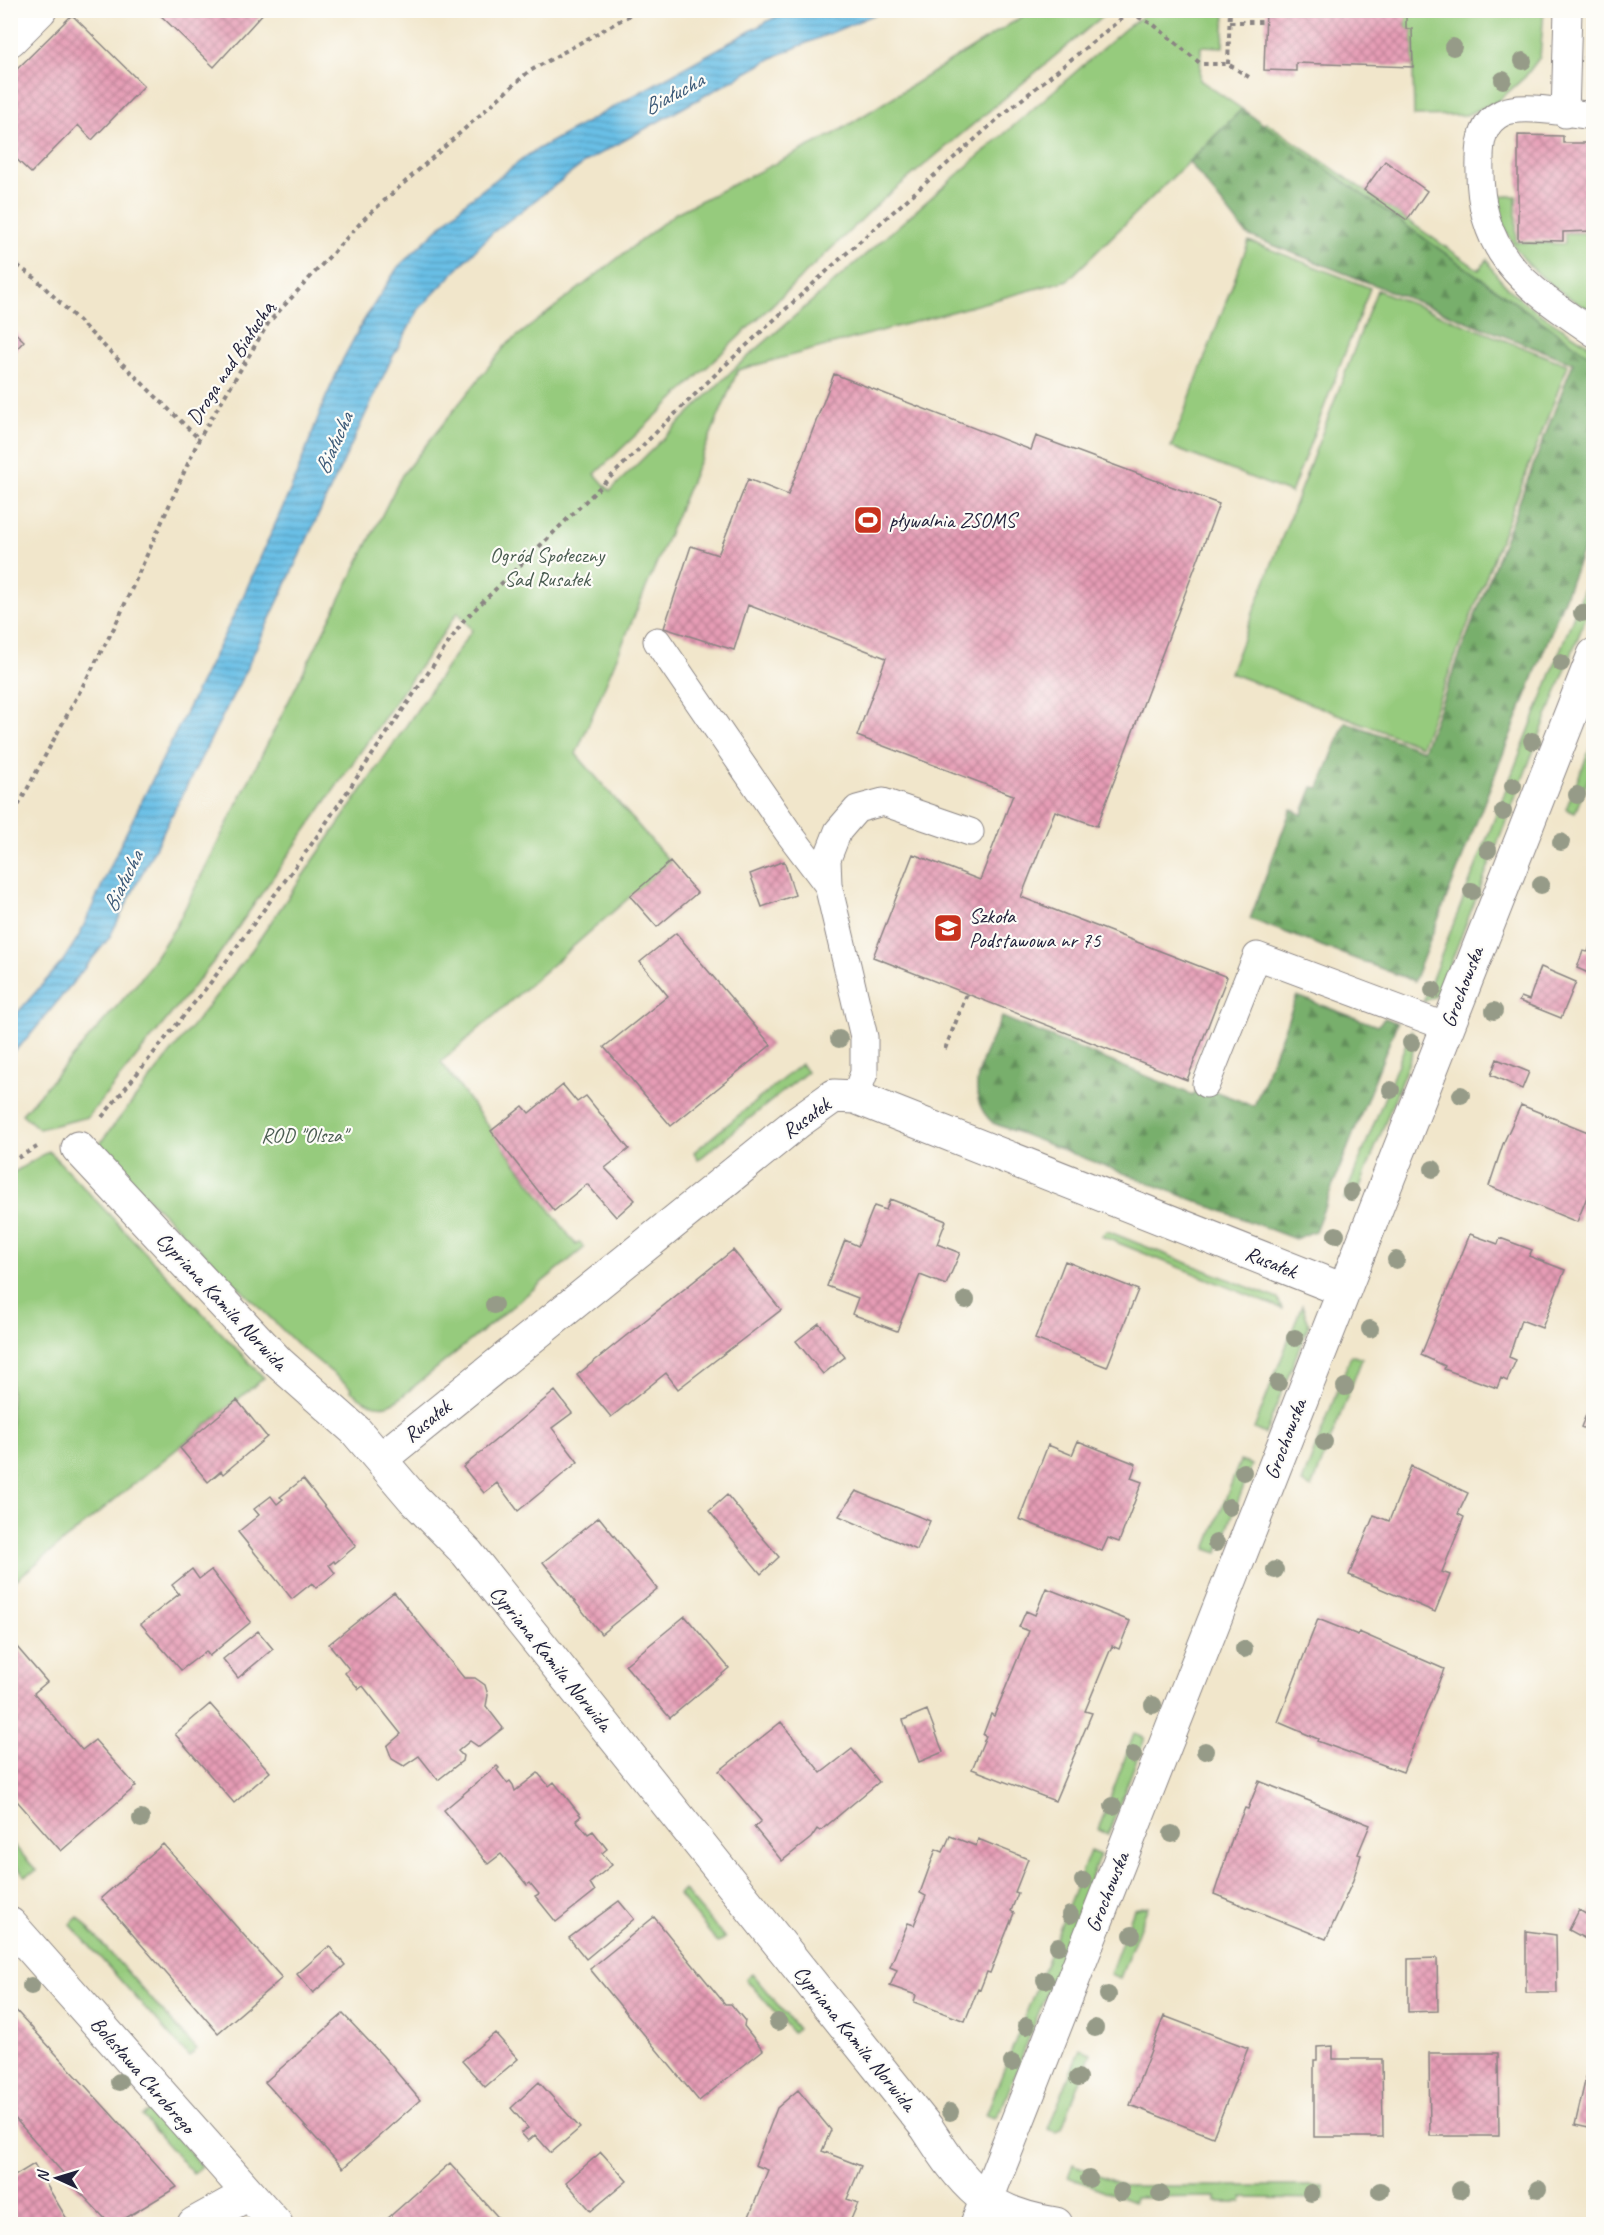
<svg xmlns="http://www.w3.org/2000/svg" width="1604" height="2235" font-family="Caveat,sans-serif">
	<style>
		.green { fill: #96cb7d; stroke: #5c765c; stroke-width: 1.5 }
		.forest { fill: url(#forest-firs); stroke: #4d6854; stroke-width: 1.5 }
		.water { fill: url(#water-rules); stroke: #467090; stroke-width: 1.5 }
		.building { fill: url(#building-cross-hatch) }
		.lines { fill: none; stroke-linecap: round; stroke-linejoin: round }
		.lane-casing { stroke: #8a8483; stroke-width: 29 }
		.street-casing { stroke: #8a8483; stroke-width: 35 }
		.path { stroke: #8a8483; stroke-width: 4; stroke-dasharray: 4.5 4.5; stroke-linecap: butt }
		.lane { stroke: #fff; stroke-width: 27 }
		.street { stroke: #fff; stroke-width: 33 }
		.tree { fill: #969b88 }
		.labels { text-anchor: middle; stroke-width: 4.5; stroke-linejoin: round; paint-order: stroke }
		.street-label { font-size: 21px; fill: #22223b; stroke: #fdfcf7 }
		.poi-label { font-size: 21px; fill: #22223b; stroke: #fdfcf7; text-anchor: start }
		.park-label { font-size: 21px; fill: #4b5d52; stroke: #fdfcf7 }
		.water-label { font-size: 22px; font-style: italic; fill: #3b5977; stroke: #fdfcf7 }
	</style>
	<defs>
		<pattern id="forest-firs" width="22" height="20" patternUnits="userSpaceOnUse" patternTransform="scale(1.5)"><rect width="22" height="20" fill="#78af6c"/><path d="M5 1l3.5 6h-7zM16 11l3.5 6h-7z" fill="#628e5a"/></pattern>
		<pattern id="water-rules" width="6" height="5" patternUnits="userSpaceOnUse" patternTransform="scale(1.5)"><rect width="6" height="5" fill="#69bfe6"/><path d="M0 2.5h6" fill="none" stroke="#569bbc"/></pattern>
		<pattern id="building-cross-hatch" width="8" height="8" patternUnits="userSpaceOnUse" patternTransform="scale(1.5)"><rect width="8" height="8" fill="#e69cb5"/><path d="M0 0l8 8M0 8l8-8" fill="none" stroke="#ba7f94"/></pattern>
	</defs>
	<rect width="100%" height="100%" fill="#fdfcf7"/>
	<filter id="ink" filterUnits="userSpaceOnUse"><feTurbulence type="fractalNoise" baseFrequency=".0167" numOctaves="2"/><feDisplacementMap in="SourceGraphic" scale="12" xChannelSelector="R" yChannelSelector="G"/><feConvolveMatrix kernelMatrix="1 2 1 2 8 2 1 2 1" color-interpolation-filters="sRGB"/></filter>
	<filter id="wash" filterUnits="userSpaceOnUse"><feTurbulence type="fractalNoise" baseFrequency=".008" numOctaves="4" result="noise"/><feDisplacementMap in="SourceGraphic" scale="24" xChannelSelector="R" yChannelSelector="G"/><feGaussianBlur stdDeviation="1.35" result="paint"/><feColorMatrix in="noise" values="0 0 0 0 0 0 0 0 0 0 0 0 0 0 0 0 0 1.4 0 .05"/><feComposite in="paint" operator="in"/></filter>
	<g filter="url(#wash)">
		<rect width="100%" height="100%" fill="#f1e6cb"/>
		<path class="green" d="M1031 11H1109L880 202 595 474 610 491 735 368 1126 28 1150 11H1225L1223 47 1201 46 1200 80 1242 109 1068 280 738 370 576 754 670 862 441 1062 576 1245 580 1242 584 1248 395 1402C377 1411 364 1402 350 1390L351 1388 298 1345 96 1148 249 954 472 630 458 612 218 956 88 1117 39 1129 22 1114 139 981 176 926 402 475 506 345 676 213 834 134Z
			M1413 11H1544L1540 57 1525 77 1498 101 1466 115 1414 116 1412 30 1406 29V13H1413Z
			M1266 122 1479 270 1487 259C1504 298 1559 324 1593 348V358L1264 125Z
			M1496 196H1516V242L1565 244V233H1593V313C1544 281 1506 258 1496 196Z
			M1249 241 1370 288 1291 493 1171 447Z
			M1377 290 1568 365 1421 746 1230 673Z
			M1593 566V599L1444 980 1434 997 1423 1002Z
			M1593 741V767L1575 813 1566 809Z
			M1411 1031 1416 1037 1415 1046 1354 1202 1344 1199Z
			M801 1064 807 1072 698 1160 694 1152Z
			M49 1151 264 1378 11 1584V1174Z
			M1107 1231 1278 1299 1282 1309 1101 1236Z
			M1302 1305 1309 1324 1265 1434 1254 1429Z
			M1351 1355 1362 1359 1312 1488 1302 1483Z
			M1240 1461 1252 1465 1218 1553 1206 1549Z
			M1134 1734 1145 1738 1108 1834 1098 1830Z
			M11 1842 37 1871 25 1876 11 1860Z
			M1090 1851 1100 1855 1003 2105 995 2118 986 2115Z
			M684 1890 725 1938 718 1943 679 1895Z
			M1148 1906 1120 1978 1110 1974 1134 1909Z
			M78 1917 197 2050 189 2057 70 1924Z
			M752 1974 798 2029 793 2033 746 1979Z
			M1080 2049 1091 2053 1062 2128 1057 2132 1048 2129Z
			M152 2109 202 2166 193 2174 142 2116Z
			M1073 2164 1124 2186H1324V2199L1243 2198 1242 2202H1216V2197L1135 2198 1134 2202 1068 2177Z"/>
		<path class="forest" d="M1242 109 1593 358V525L1414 981 1250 919 1291 809 1302 815 1313 787 1319 788 1345 722 1423 750 1573 363 1247 235 1189 162Z
			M1297 996 1377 1026 1385 1018 1397 1023 1315 1231 1295 1239 993 1123C959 1093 987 1050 1002 1017L1193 1095 1200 1086 1254 1106Z"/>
		<path class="water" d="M786 11H883L778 55 587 161 492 233 419 309 390 362 243 676 109 938 27 1039 11 1054V1020L63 961 79 936 122 841 242 599 293 484 324 402 343 359 364 320 398 267 466 202 531 153Z"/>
		<g id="blocks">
			<path class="building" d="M155 10H266L214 67Z
				M1266 10H1413V13H1406V29H1412L1413 67 1296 63V71L1264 70Z
				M72 15 144 86 92 140 78 125 31 173 10 153V76Z
				M1518 135 1563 136V143H1593V231L1563 232V241L1518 240Z
				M1385 161 1427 191 1407 220 1364 190Z
				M10 328 24 341 10 356Z
				M834 374 1031 450 1036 436 1219 504 1097 826 1055 811 1021 897 1227 977 1187 1080 873 957 913 854 980 880 1013 795 857 736 886 658 748 605 734 650 664 628 691 546 718 555 748 479 788 495Z
				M784 861 795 895 762 907 750 874Z
				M670 862 697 893 657 927 630 896Z
				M676 933 771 1045 671 1126 604 1047 668 996 640 962Z
				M1593 937V975L1577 968 1583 951 1588 952Z
				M1541 967 1576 982 1561 1018 1519 1001 1521 997 1529 1000Z
				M1497 1059 1529 1072 1522 1089 1491 1075Z
				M563 1085 577 1102 586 1096 629 1149 605 1168 635 1200 616 1217 587 1184 554 1211 491 1131 523 1106 529 1113Z
				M1521 1105 1593 1134V1199L1587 1197 1577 1222 1489 1186 1503 1144Z
				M890 1199 946 1221 937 1244 960 1253 946 1285 920 1275 897 1331 852 1314 858 1298 827 1286 845 1240 858 1246 874 1206 886 1210Z
				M1470 1234 1498 1244 1500 1238 1532 1250 1529 1256 1565 1270 1542 1328 1521 1320 1509 1357 1516 1360 1507 1381 1501 1378 1497 1388 1444 1369 1445 1366 1421 1355Z
				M733 1250 781 1310 678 1389 666 1373 611 1417 577 1375Z
				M1065 1261 1138 1290 1107 1367 1035 1339Z
				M819 1323 845 1357 823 1374 796 1341Z
				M555 1391 572 1413 552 1428 578 1462 518 1511 497 1483 484 1493 463 1467Z
				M1593 1398V1432L1581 1427Z
				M237 1400 267 1437 223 1474 221 1471 208 1482 180 1448Z
				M1078 1441 1136 1464 1131 1478 1142 1482 1119 1542 1108 1538 1102 1551 1019 1519 1048 1445 1072 1455Z
				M1411 1466 1468 1493 1458 1514 1464 1517 1442 1572 1450 1575 1435 1612 1349 1575 1374 1515 1389 1521Z
				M303 1479 356 1546 335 1563 334 1561 329 1565 335 1573 316 1588 312 1583 292 1599 238 1532 259 1515 254 1509 271 1496 277 1504 283 1499 280 1497Z
				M856 1491 930 1521 917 1550 839 1516Z
				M727 1495 779 1557 761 1574 709 1511Z
				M599 1517 657 1589 601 1634 543 1562Z
				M192 1569 199 1579 211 1570 251 1622 209 1656 206 1651 181 1670 141 1624 179 1594 172 1585Z
				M1046 1588 1130 1621 1119 1649 1112 1646 1085 1711 1092 1713 1055 1801 972 1769 986 1736 983 1735 991 1714 994 1716 1029 1631 1019 1627 1026 1611 1035 1615Z
				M394 1592 464 1678H475L485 1685 488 1695 486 1706 503 1728 479 1747 470 1741 458 1751 463 1756 462 1761 438 1780 419 1756 404 1766 392 1759 387 1746 401 1734 363 1686 359 1689 345 1673 349 1669 329 1644Z
				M685 1616 729 1668 670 1718 625 1665Z
				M1318 1619 1358 1635 1359 1632 1444 1669 1403 1772 1317 1741 1318 1739 1278 1722Z
				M258 1631 273 1649 238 1678 223 1659Z
				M10 1639 47 1682 34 1693 82 1750 95 1740 136 1786 61 1851 10 1793Z
				M210 1704 270 1772 234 1803 175 1734Z
				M927 1710 943 1752 919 1762 903 1720Z
				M781 1722 821 1773 852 1749 879 1782 820 1831 817 1829 811 1838 782 1861 754 1827 761 1821 719 1771Z
				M497 1766 499 1768 497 1770 507 1783 510 1781 513 1785 515 1791 538 1773 549 1786 554 1782 581 1816 576 1820 588 1834 593 1831 607 1849 602 1853 612 1865 590 1883 595 1891 556 1922 535 1896 539 1894 530 1883 527 1885 501 1854 488 1864 444 1810Z
				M1259 1781 1370 1825 1358 1854 1361 1855 1352 1883 1326 1939 1214 1894 1233 1836 1245 1808 1248 1809Z
				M950 1836 976 1846 978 1839 1028 1859 1015 1892 1018 1893 1011 1911 1014 1913 990 1973 987 1972 980 1990 978 1989 965 2021 914 2002 916 1995 890 1986 897 1970 890 1967 908 1923 914 1925 920 1910 926 1896 920 1893 936 1849 943 1852Z
				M163 1844 282 1978 218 2033 101 1898Z
				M619 1901 634 1919 586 1959 569 1938Z
				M1593 1906V1943L1569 1930 1579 1910 1589 1916Z
				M654 1917 725 2004H731L745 2021 744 2026 763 2050 699 2101 590 1969Z
				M1526 1931 1556 1935 1557 1993H1526Z
				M329 1946 345 1965 313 1993 297 1974Z
				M1437 1958 1438 2011 1408 2012V1959Z
				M10 2004 113 2116 177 2187 116 2224H110L77 2189 12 2115 15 2111 10 2106Z
				M343 2014 383 2056 420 2100 343 2168 265 2082Z
				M1164 2016 1248 2048 1213 2137 1130 2105Z
				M495 2033 518 2059 485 2087 462 2061Z
				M1333 2046V2059H1382L1383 2137H1314V2060H1317V2047Z
				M1593 2047V2129L1575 2125Z
				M1429 2053H1498L1499 2136H1430Z
				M539 2082 580 2128 551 2153 535 2135 528 2141 521 2133 528 2128 511 2108Z
				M798 2090 831 2130 822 2151 861 2166 847 2199 858 2203 849 2224H746L768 2170 755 2165 777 2108Z
				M601 2152 627 2181 591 2211 566 2182Z
				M450 2163 504 2224H392L387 2219Z
				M34 2164 70 2224H10V2172L13 2177Z"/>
		</g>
	</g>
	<g filter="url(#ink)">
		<use href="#blocks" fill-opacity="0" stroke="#8a8483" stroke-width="1.5"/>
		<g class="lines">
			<g class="lane-casing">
				<path id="lane" d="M1565 114 1568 10
					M1594 116C1571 114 1522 103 1502 113 1483 122 1480 141 1480 159 1477 254 1522 284 1594 333
					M657 641 788 832 828 885 864 1037V1073L855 1097
					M828 885 827 859 838 831 857 809 883 802 970 832
					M1206 1084 1257 956 1447 1027"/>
			</g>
			<g class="street-casing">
				<path id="street" d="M10 40 40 10
					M78 1148 278 1362 355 1430 413 1498 467 1553 927 2128C963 2184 985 2214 1056 2224
					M382 1458 799 1121 834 1096 855 1097 1343 1290
					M10 1924 276 2224
					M194 2224 248 2194
					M977 2224 1594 655"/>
			</g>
			<path class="path" d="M1130 13 1154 25 1201 64H1228L1249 77
				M1230 22H1265
				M1228 64 1230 10
				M10 260 35 278 199 439
				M10 821 115 626 199 439 269 322 365 218 528 72 639 10
				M945 1049 967 994
				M102 1117 211 982 311 845 464 620 722 368 840 259 1000 117 1132 10
				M10 1162 37 1147"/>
			<use href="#lane" class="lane"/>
			<use href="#street" class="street"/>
		</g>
		<g class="tree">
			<circle cx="1453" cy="47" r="9"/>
			<circle cx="1523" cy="61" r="9"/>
			<circle cx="1503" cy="80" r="9"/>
			<circle cx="1582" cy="613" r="9"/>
			<circle cx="1561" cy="663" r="9"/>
			<circle cx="1532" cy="741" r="9"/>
			<circle cx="1513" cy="786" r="9"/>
			<circle cx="1577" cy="795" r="9"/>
			<circle cx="1503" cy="812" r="9"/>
			<circle cx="1561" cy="842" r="9"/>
			<circle cx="1488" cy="850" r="9"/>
			<circle cx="1541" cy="885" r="9"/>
			<circle cx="1472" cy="891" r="9"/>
			<circle cx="1433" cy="990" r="9"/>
			<circle cx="1494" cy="1011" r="9"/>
			<circle cx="839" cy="1039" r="9"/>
			<circle cx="1411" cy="1043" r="9"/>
			<circle cx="1391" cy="1090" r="9"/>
			<circle cx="1461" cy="1095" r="9"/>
			<circle cx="1433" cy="1169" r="9"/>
			<circle cx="1351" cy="1192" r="9"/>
			<circle cx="1336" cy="1235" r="9"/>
			<circle cx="1396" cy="1260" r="9"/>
			<circle cx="966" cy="1300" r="9"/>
			<circle cx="494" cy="1305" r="9"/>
			<circle cx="1370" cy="1329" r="9"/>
			<circle cx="1295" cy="1338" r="9"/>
			<circle cx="1278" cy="1383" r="9"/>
			<circle cx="1345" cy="1387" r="9"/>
			<circle cx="1324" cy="1442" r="9"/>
			<circle cx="1243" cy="1472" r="9"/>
			<circle cx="1229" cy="1507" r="9"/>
			<circle cx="1216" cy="1543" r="9"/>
			<circle cx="1275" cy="1570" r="9"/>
			<circle cx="1244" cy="1649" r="9"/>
			<circle cx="1153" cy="1705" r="9"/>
			<circle cx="1205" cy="1751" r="9"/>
			<circle cx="1133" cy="1755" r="9"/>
			<circle cx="1113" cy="1806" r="9"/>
			<circle cx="141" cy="1819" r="9"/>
			<circle cx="1172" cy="1834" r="9"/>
			<circle cx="1083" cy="1881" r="9"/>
			<circle cx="1070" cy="1915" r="9"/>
			<circle cx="1132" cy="1935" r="9"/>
			<circle cx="1058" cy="1946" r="9"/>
			<circle cx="1045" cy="1980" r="9"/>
			<circle cx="31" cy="1986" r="9"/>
			<circle cx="1108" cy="1995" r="9"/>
			<circle cx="778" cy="2022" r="9"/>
			<circle cx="1026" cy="2026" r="9"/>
			<circle cx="1095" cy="2028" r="9"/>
			<circle cx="1012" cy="2063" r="9"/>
			<circle cx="1078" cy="2078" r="9"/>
			<circle cx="119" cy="2082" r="9"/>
			<circle cx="950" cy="2112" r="9"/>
			<circle cx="1089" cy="2179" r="9"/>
			<circle cx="1538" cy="2189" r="9"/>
			<circle cx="1460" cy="2190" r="9"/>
			<circle cx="1380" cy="2191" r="9"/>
			<circle cx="1121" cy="2192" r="9"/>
			<circle cx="1311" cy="2193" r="9"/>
			<circle cx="1160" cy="2194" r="9"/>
		</g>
	</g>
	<defs>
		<g id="stadium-square" transform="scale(1.5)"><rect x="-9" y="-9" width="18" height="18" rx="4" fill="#c8321e" stroke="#fdfcf7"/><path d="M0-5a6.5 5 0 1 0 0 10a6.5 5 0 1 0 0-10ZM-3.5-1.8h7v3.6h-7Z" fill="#fff"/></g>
		<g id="school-square" transform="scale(1.5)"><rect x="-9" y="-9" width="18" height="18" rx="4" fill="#c8321e" stroke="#fdfcf7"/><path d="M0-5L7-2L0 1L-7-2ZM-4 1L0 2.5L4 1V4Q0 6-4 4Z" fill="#fff"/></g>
	</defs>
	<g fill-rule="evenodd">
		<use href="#stadium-square" x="868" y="520"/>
		<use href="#school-square" x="948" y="928"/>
	</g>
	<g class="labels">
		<g class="street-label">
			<text transform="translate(230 363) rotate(-57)" y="7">Droga nad Białuchą</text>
			<text transform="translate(1462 987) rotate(-69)" y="7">Grochowska</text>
			<text transform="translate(806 1118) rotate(-36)" y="7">Rusałek</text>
			<text transform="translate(1271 1262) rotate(22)" y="7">Rusałek</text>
			<text transform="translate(222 1301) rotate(47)" y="7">Cypriana Kamila Norwida</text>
			<text transform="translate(427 1421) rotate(-39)" y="7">Rusałek</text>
			<text transform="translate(1285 1439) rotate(-69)" y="7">Grochowska</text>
			<text transform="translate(551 1658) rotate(51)" y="7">Cypriana Kamila Norwida</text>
			<text transform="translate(1107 1892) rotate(-68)" y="7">Grochowska</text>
			<text transform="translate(855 2038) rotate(51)" y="7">Cypriana Kamila Norwida</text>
			<text transform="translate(143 2075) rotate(49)" y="7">Bolesława Chrobrego</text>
		</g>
		<g class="poi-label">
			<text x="889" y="527">pływalnia ZSOMS</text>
			<text x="969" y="923">Szkoła<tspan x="969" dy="24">Podstawowa nr 75</tspan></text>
		</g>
		<g class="park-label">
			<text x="547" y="562">Ogród Społeczny<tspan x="547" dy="24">Sad Rusałek</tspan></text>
			<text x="304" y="1142">ROD "Olsza"</text>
		</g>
		<g class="water-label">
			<text transform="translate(673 93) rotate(-28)" y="8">Białucha</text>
			<text transform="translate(333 443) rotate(-66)" y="8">Białucha</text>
			<text transform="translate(122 881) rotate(-64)" y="8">Białucha</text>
		</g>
	</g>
	<rect width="1604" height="2235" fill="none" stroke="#fdfcf7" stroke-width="36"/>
	<g transform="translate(57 2178) rotate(274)" stroke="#fdfcf7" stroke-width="4.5" paint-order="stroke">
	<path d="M0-4.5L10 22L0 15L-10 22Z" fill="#22223b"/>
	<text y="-9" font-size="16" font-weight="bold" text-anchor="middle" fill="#22223b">N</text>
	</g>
</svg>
